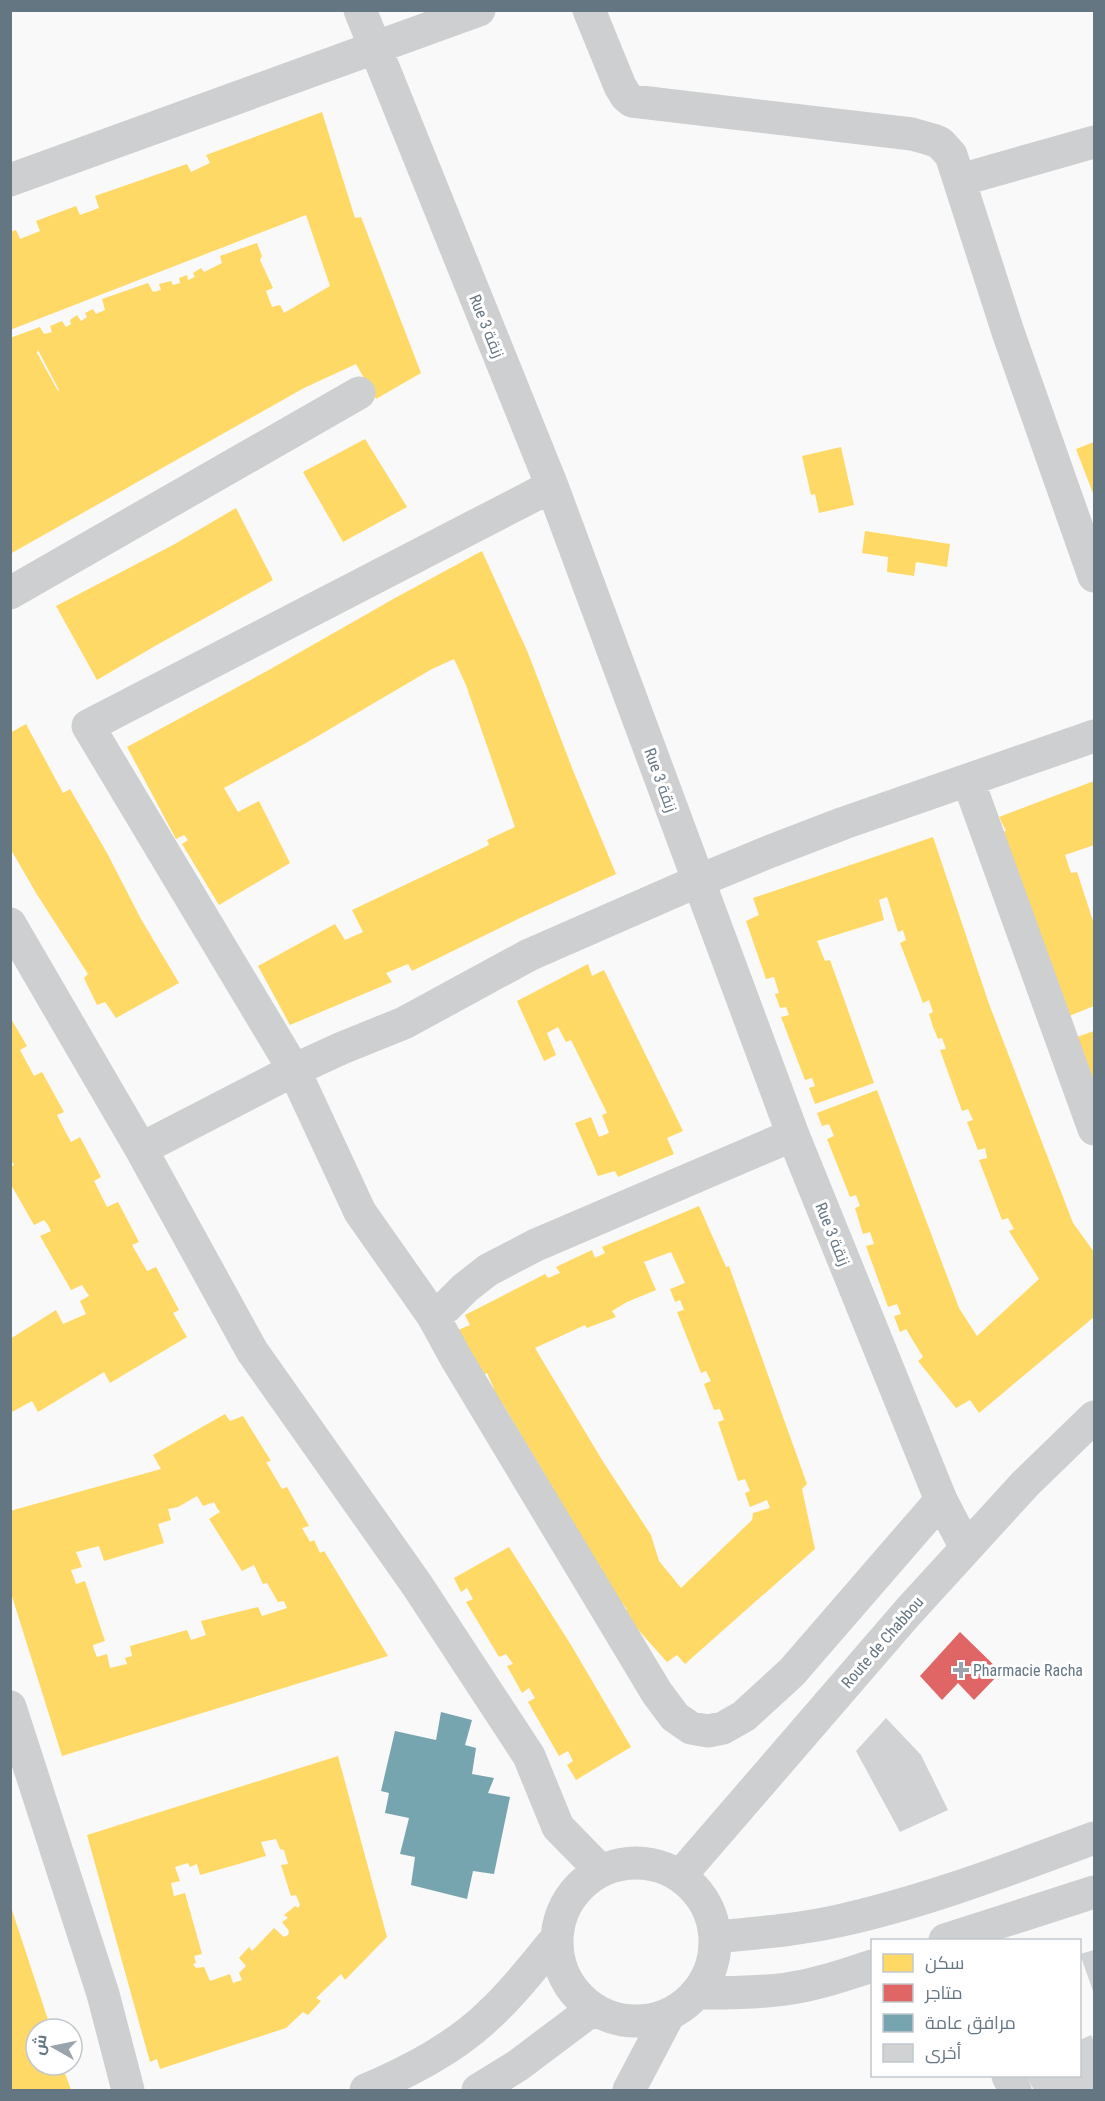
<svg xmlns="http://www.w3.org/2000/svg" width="1105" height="2101" font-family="'Roboto Condensed',Cairo,sans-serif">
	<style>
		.homes { fill: #ffd966; fill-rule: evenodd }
		.shops { fill: #e06666 }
		.public { fill: #76a5af }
		.building { fill: #d0d2d3 }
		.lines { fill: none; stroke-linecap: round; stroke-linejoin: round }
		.minor { stroke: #cecfd0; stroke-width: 33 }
		.poi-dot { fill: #99a4ac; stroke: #fff; stroke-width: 2 }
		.labels { text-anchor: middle; stroke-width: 6; stroke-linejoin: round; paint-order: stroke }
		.street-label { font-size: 16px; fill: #657683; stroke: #fff }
		.poi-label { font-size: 16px; fill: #657683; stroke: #fff; text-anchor: start }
	</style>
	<rect width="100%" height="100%" fill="#f9f9f9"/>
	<path class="homes" d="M322 112 355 218 361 217 421 373 376 399 356 364 304 388 10 554V338L40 327 44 334 52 332 50 326 62 321 66 327 71 324 70 320 77 315 81 321 87 317 85 313 93 309 96 314 105 310 102 299 148 283 153 292 161 290 159 284 171 281 173 285 180 283 179 278 187 275 188 280 195 277 193 273 201 268 204 272 222 263 220 256 257 243 262 256 260 260 273 288 266 291 272 307 280 305 284 313 330 286 306 215 10 330V232L16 230 20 239 40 231 36 221 76 206 80 215 99 208 95 196 187 164 191 172 210 163 206 155ZM38 350 59 390 58 391 37 353Z
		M365 439 407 507 343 542 303 472Z
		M1094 442V496L1076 449Z
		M841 447 854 505 819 513 815 494 811 495 802 456Z
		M236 508 273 580 155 646 97 680 56 606 173 545Z
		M865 531 950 544 947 567 916 562 914 576 887 572 888 557 862 553Z
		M482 551 528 653 574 773 616 874 520 918 412 971 408 964 386 973 392 982 290 1025 258 966 335 924 345 940 363 932 352 910 489 845 487 840 515 827 466 685 454 659 432 669 306 743 224 788 238 812 259 801 290 863 219 905 182 844 188 840 184 835 176 839 127 747 267 671 395 598Z
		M26 724 63 793 70 789 107 853 141 919 179 983 116 1018 105 1002 97 1005 84 978 88 974 36 893 10 848V733Z
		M1094 781V845L1065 855 1071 873 1077 872 1094 924V1006L1064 1018 1001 832 1006 831 999 817Z
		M933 837 989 1004 1073 1223 1094 1252V1317L979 1413 970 1400 956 1408 918 1361 923 1357 906 1329 900 1332 894 1316 901 1314 897 1304 888 1307 866 1246 874 1244 870 1232 863 1234 855 1208 860 1206 856 1195 850 1197 827 1139 834 1136 829 1124 822 1126 817 1113 877 1090 959 1308 977 1336 1039 1279 1009 1231 1014 1229 1008 1218 1002 1220 979 1160 987 1158 985 1148 978 1150 967 1122 973 1120 968 1109 962 1111 940 1050 946 1049 942 1038 938 1039 933 1027 929 1014 933 1012 929 1000 923 1003 900 943 906 940 903 930 898 932 887 897 879 900 884 920 817 941 825 961 830 960 874 1083 815 1104 809 1088 815 1086 812 1078 805 1080 781 1017 789 1015 786 1007 780 1008 775 994 779 993 774 977 766 979 746 921 759 915 753 898Z
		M588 964 592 976 604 970 683 1131 667 1138 674 1154 618 1177 615 1171 598 1176 575 1123 591 1117 599 1137 609 1133 602 1115 607 1113 571 1040 566 1042 558 1027 547 1033 556 1055 544 1061 517 1001Z
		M10 1017 27 1046 20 1050 34 1076 42 1072 64 1112 57 1115 64 1129 71 1142 80 1137 101 1177 94 1181 107 1207 118 1202 139 1242 132 1245 147 1271 156 1267 179 1310 173 1313 187 1337 110 1383 104 1372 38 1412 32 1401 10 1413V1339L56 1310 63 1324 86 1314 80 1301 89 1296 82 1285 71 1290 40 1236 51 1231 48 1225 44 1220 34 1225 10 1183V1167L14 1165 10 1159Z
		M1094 1031V1105L1071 1039Z
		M699 1206 726 1267 729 1266 807 1484 802 1489 815 1549 685 1664 677 1655 667 1662 623 1613 627 1609 613 1592 543 1480 547 1478 502 1403 498 1406 489 1393 494 1389 487 1373 481 1376 458 1330 470 1325 465 1315 545 1274 548 1278 560 1273 556 1267 592 1250 595 1258 605 1253 602 1247ZM671 1252 685 1283 670 1289 675 1302 680 1300 684 1310 677 1312 701 1373 706 1371 711 1381 704 1384 714 1410 720 1409 724 1420 718 1422 738 1481 745 1479 750 1491 745 1493 750 1507 767 1500 770 1508 753 1513 752 1520 681 1588 659 1561 651 1535 602 1460 535 1348 585 1325 587 1328 616 1317 612 1311 627 1302 656 1290 644 1262Z
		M225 1414 230 1421 243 1416 271 1461 266 1462 282 1489 287 1487 309 1526 302 1528 310 1542 314 1540 320 1553 324 1551 388 1656 62 1756 10 1590V1511L161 1469 153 1455ZM197 1496 203 1506 214 1502 217 1508 220 1512 209 1519 242 1571 254 1565 263 1584 267 1583 278 1602 284 1601 287 1608 262 1616 258 1607 201 1621 206 1635 191 1640 187 1630 130 1646 132 1656 125 1658 127 1664 110 1668 107 1654 97 1657 94 1650 93 1645 105 1641 85 1581 76 1584 71 1570 82 1567 76 1552 99 1546 104 1561 164 1543 158 1524 171 1520 168 1509 178 1507Z
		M509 1547 571 1645 631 1747 576 1780 567 1765 573 1761 568 1751 559 1756 528 1702 535 1698 529 1688 522 1693 507 1666 513 1664 506 1654 499 1657 466 1602 473 1599 467 1588 461 1592 454 1578Z
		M338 1756 387 1937 345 1980 341 1974 316 1998 321 2001 308 2015 303 2012 286 2028 160 2069 157 2059 150 2062 87 1835ZM276 1839 280 1849 284 1850 288 1864 281 1865 291 1896 296 1895 300 1905 298 1908 295 1906 284 1915 288 1918 282 1922 289 1931 288 1935 284 1937 274 1928 252 1951 249 1947 239 1958 246 1966 239 1973 242 1980 233 1983 230 1974 210 1981 204 1967 196 1968 193 1964 196 1963 194 1956 202 1954 185 1893 174 1896 171 1883 180 1881 175 1867 188 1863 190 1867 197 1864 200 1875 266 1856 261 1842Z
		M10 1904 51 2029H36V2065H62L71 2090H10Z"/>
	<path class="shops" d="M960 1632 1001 1672 974 1700 958 1683 942 1700 920 1676Z"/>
	<path class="public" d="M441 1712 472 1720 465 1745 476 1748 472 1774 494 1778 488 1793 510 1797 494 1874 473 1871 467 1899 411 1885 415 1857 400 1854 409 1818 385 1813 389 1793 381 1791 395 1731 436 1740Z"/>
	<path class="building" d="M886 1718 921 1755 948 1810 900 1832 856 1751Z
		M1094 1950V1994L1080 1954Z
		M1091 2035 1094 2041V2090H1034L1026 2076H1080V2040Z"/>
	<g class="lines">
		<path class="minor" d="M360 10 552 486 793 1135 941 1500 966 1548
			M589 10 620 86 626 96 632 101 912 134 933 140 940 143 951 155 1008 332 1094 576
			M10 180 479 10
			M960 180 1094 142
			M552 486 88 726 294 1070 360 1212 433 1316 456 1358 657 1693 675 1717 691 1728 708 1731 723 1728 744 1716 792 1672 941 1500
			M10 593 359 393
			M968 780 1094 1129
			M10 924 141 1149 252 1351 417 1585 529 1756 558 1827 601 1871
			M141 1149 294 1070 342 1048 404 1023 529 955 698 881 771 851 844 823 1094 736
			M433 1316 446 1307 465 1288 488 1270 536 1245 793 1135
			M10 1707 103 1994 128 2090
			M557 1942a79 79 0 1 1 158 0a79 79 0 1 1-158 0Z
			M680 1876 908 1612 1025 1484 1094 1417
			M715 1937C756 1933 797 1930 838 1921 925 1902 1010 1869 1094 1838
			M945 1940 1094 1892
			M697 1993C727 1993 756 1993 786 1989 816 1985 844 1975 872 1966
			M1008 2076 1015 2090
			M366 2090C410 2071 455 2048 490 2014 515 1991 535 1964 557 1938
			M478 2090 517 2066 593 2009
			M629 2090 669 2014"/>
	</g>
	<path class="poi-dot" d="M958 1661h6v6h6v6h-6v6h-6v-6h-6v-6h6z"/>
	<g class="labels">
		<g class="street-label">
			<text transform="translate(487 326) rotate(68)" y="6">Rue 3 زنقة</text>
			<text transform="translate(661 780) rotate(70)" y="6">Rue 3 زنقة</text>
			<text transform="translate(833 1234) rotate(68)" y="6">Rue 3 زنقة</text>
			<text transform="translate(882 1642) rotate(-49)" y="6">Route de Chabbou</text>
		</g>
		<g class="poi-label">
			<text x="973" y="1676">Pharmacie Racha</text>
		</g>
	</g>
	<rect width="1105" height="2101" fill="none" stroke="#657683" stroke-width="24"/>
	<rect x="871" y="1939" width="210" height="138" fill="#ffffff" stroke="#c1c8cd" stroke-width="1.5"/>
	<rect x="883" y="1954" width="30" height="18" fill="#ffd966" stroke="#c1c8cd" stroke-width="1.5"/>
	<text x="925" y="1969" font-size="18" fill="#657683">سكن</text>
	<rect x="883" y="1984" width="30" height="18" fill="#e06666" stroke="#c1c8cd" stroke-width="1.5"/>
	<text x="925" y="1999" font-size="18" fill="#657683">متاجر</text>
	<rect x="883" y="2014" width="30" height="18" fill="#76a5af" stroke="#c1c8cd" stroke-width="1.5"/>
	<text x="925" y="2029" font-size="18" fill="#657683">مرافق عامة</text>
	<rect x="883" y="2044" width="30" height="18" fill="#d0d2d3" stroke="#c1c8cd" stroke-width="1.5"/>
	<text x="925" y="2059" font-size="18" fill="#657683">أخرى</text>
	<g transform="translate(54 2047) rotate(279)"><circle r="28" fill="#ffffff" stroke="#c1c8cd" stroke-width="1.5"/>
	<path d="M0-4.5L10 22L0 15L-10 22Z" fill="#99a4ac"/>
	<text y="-9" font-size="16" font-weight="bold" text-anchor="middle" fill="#657683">ش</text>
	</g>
</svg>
